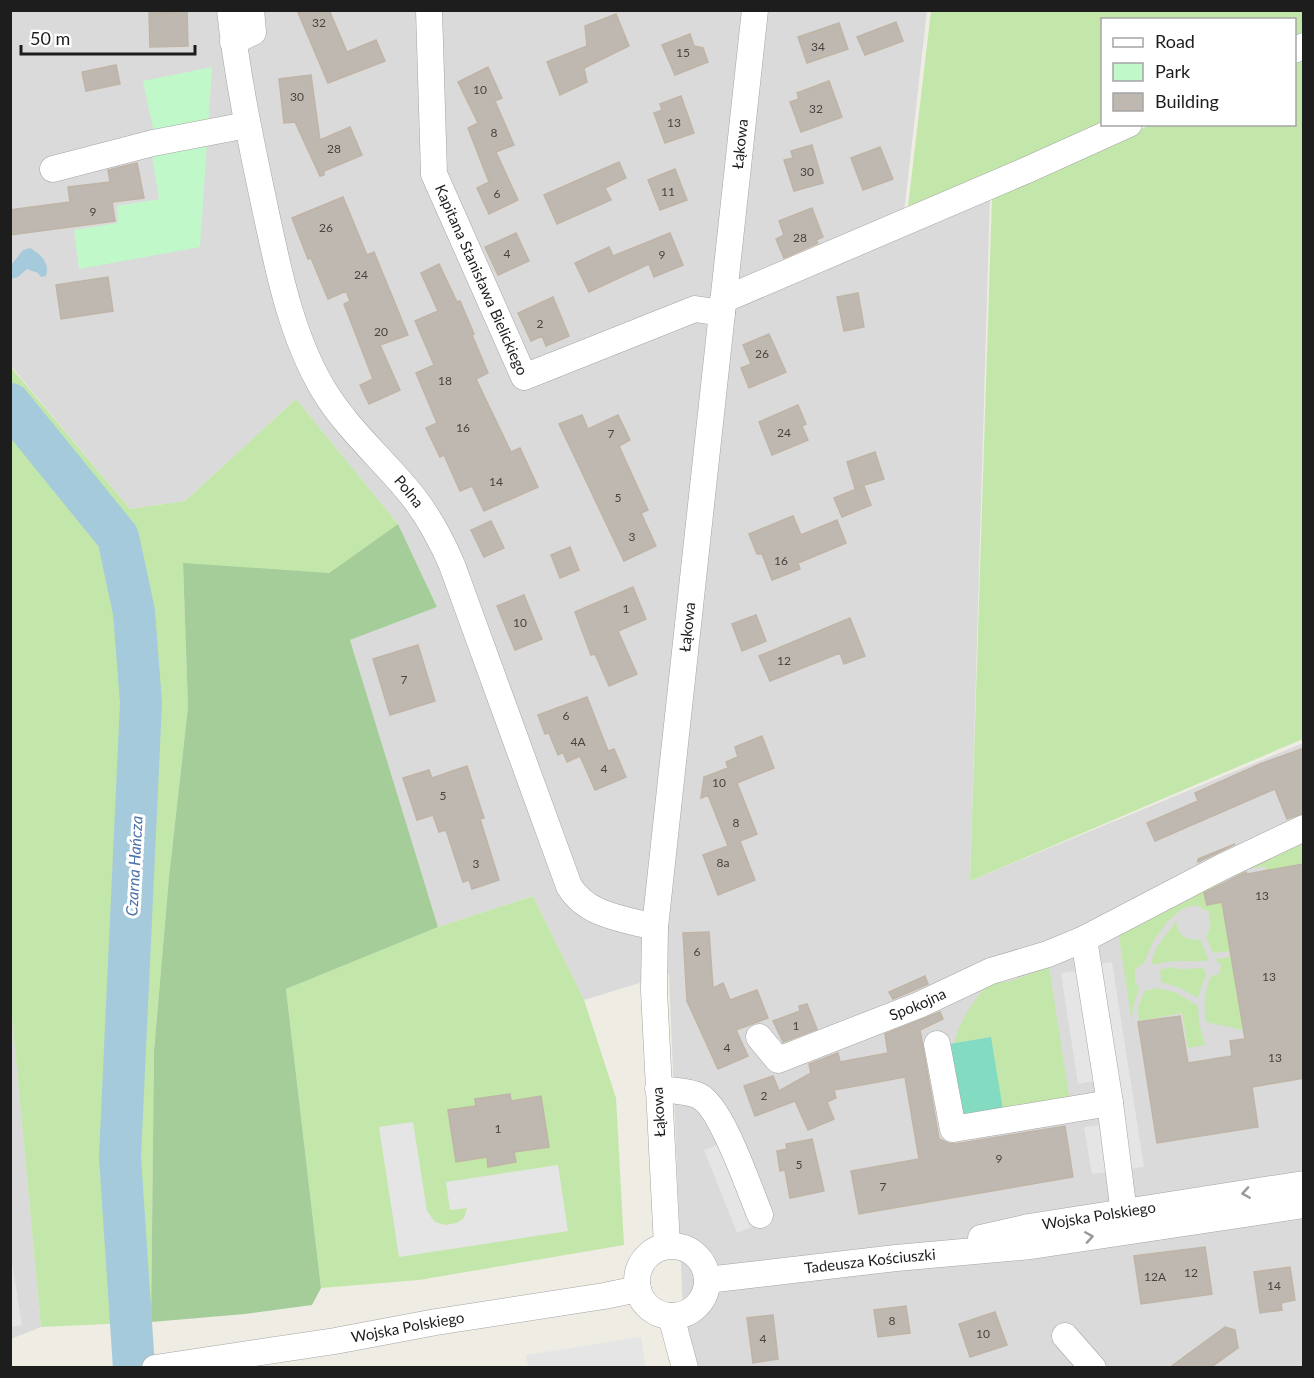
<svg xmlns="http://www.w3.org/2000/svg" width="1314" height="1378" font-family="Lato,sans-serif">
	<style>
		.residential { fill: #dbdada }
		.grass { fill: #c3e7aa }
		.forest { fill: #a4cd99 }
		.park { fill: #c1f8ca }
		.pitch { fill: #83dcc1 }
		.parking { fill: #e5e5e5 }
		.water { fill: #a5cadb }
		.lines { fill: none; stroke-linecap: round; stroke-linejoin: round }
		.river { stroke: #a5cadb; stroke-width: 42 }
		.building { fill: #bfb8b0; stroke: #bfb4a6; stroke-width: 1.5 }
		.minor-casing { stroke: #a4a4a4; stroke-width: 27 }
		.minor { stroke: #fff; stroke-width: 26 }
		.oneway { stroke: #999 }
		.labels { text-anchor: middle; stroke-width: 6; stroke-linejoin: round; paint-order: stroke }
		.number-label { font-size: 12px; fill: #464442 }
		.street-label { font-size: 15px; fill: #1d1d1d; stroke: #fff }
		.water-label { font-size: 16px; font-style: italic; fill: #4c73aa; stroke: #fff }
	</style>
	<rect width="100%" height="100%" fill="#eeece3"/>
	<path class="residential" d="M10 11H927L902 230 990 194 970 881 1303 743V1367H695L683 1314 669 974 584 1000 533 896 438 927 350 640 437 607 398 524 296 399 185 501 130 509 11 366Z
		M10 995 41 1327 11 1339H10Z"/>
	<path class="grass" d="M931 11H1303V36L1295 40 1294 20H1102V124L907 215Z
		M1303 54V739L970 881 992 197 1150 125 1294 124 1295 58Z
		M10 366 130 509 185 501 296 399 398 524 329 573 183 564 188 707 169 877 154 1051 151 1322 41 1327 10 995Z
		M1303 835V864L1266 871 1265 866 1248 869Z
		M1235 869 1245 874 1218 880 1226 927 1303 946 1231 959 1239 1007 1303 1028 1244 1039 1243 1030 1206 1022C1204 1005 1204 992 1211 976L1219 974 1221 965 1215 959 1230 957 1229 951 1213 953 1206 936C1212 928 1211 921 1208 911L1195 905 1182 909 1168 921 1154 940 1144 963 1135 969V982L1139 988 1133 1008 1132 1022 1118 932 1184 902 1204 883Z
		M533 896 584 1000 616 1098 624 1245 419 1280 321 1288 286 989 438 927Z
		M1176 921C1177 935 1187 942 1200 939L1208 959 1205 961C1189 962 1171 959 1156 965L1151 963 1156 948Z
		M1049 967 1070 1102 974 1121 991 1037 954 1043C960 1019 975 999 991 981L1008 982Z
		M1169 967 1180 969 1203 968 1206 974 1198 998 1180 988 1161 982 1160 970Z
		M1156 988 1175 992 1198 1006 1199 1023 1205 1045 1188 1048 1182 1013 1139 1021 1138 1008 1144 991 1151 990Z"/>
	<path class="forest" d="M398 524 437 607 350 640 438 927 286 989 321 1288 312 1305 245 1314 151 1322 154 1051 169 877 188 707 183 563 329 573Z"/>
	<path class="park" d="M212 67 200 247 79 269 74 230 118 223 117 206 159 199 152 155 155 137 143 81Z"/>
	<path class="pitch" d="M991 1037 1003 1110 955 1119 943 1045Z"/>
	<path class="parking" d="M1112 962 1144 1167 1128 1169 1096 964Z
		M1078 971 1094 1081 1078 1084 1061 973Z
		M413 1122 427 1211 435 1222 445 1225 457 1223 464 1218 467 1208 450 1210 446 1182 558 1165 568 1231 399 1257 379 1127Z
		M1100 1125 1108 1172 1092 1174 1084 1127Z
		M720 1144 754 1226 737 1233 704 1150Z
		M11 1257 22 1325 11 1327H10Z
		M641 1337 646 1367H528L526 1355Z"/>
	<path class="water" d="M30 248C41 254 50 263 46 276L41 277 38 273 27 269 18 277 11 279V263L12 264 23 250Z"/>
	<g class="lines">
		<path class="river" d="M10 404 118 537 134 612 141 703 120 1157 134 1368"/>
	</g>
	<path class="building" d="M297 10H329L347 52 376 40 385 61 328 83Z
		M187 12 188 46 150 47 149 13Z
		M616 14 629 46 584 68 587 82 560 95 547 62 587 46 585 26Z
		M896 22 903 41 865 55 857 37Z
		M839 23 848 49 807 63 798 37Z
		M690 34 694 46 703 48 708 62 675 75 662 45Z
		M116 65 120 84 86 91 82 72Z
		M488 67 502 98 495 101 514 145 496 152 518 200 489 214 477 188 489 182 468 128 478 123 458 82Z
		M311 75 320 140 350 127 362 155 324 171V175L320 176 295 122 284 123 279 79Z
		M829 81 842 117 801 132 790 102 799 99 797 93Z
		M681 96 694 133 665 143 654 113 662 110 660 104Z
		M812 145 823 183 794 191 784 160 793 158 791 151Z
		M880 147 893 179 863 190 851 158Z
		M619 162 626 178 605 188 611 200 557 224 544 195Z
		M137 163 144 198 112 202 115 221 10 235V210L70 202 68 187 110 182 108 170Z
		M675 169 687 200 660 210 648 180Z
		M343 197 367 255 374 252 408 335 380 345 400 390 369 404 360 385 373 379 344 304 350 301 346 291 328 299 311 258 308 259 292 218Z
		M812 208 823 237 816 240 818 243 784 258 776 239 784 235 779 221Z
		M516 233 529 261 498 275 485 247Z
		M670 233 683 265 654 277 649 264 589 292 575 263 609 247 613 256Z
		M439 264 457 302 460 301 474 334 472 335 488 373 476 379 511 452 520 448 538 487 484 511 472 486 460 491 444 455 440 457 426 428 437 423 416 373 434 365 415 321 438 311 421 273Z
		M108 277 113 311 61 319 56 285Z
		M858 293 864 327 844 331 837 297Z
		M553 297 569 336 546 346 542 336 531 341 518 313Z
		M769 334 786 372 749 388 741 368 751 364 743 345Z
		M798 405 806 424 802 426 808 440 772 455 759 422Z
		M582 415 588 429 618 415 630 440 619 446 648 510 641 513 656 546 624 561 559 424Z
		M875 452 884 479 855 488 847 462Z
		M864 486 871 505 842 517 834 498Z
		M793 516 801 535 837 520 846 543 798 563 800 569 772 580 762 554H757L749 534Z
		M491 521 504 548 484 557 471 530Z
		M570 547 579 570 560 578 551 555Z
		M633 587 646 619 618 631 637 674 609 686 595 654 591 655 575 612Z
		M524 595 542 639 515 650 497 606Z
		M756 615 766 641 742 651 732 624Z
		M850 618 865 656 844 664 840 653 770 681 759 656Z
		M418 645 435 701 390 715 373 659Z
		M587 697 608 751 614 749 626 777 595 790 580 756 567 762 563 752 558 755 549 733 545 734 538 715Z
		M762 736 774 768 737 783 757 834 740 841 755 880 718 895 703 855 728 846 708 795 701 798 704 777 728 768 726 762 738 757 735 747Z
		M1304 748V813L1287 819 1275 789 1155 841 1147 823 1198 801 1195 793 1260 764Z
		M467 766 484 818 480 819 499 880 472 889 469 880 463 882 446 830 439 832 433 815 417 820 403 778 429 770 432 778Z
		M1235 844 1215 854 1198 862V859Z
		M1304 864V1078L1252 1087 1258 1127 1157 1143 1138 1022 1180 1016 1188 1063 1232 1056 1230 1041 1245 1039 1222 902 1207 905 1204 893 1246 872 1247 874Z
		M709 932 713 988 723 983 730 1000 757 990 768 1018 736 1030 748 1056 718 1069 687 1001 683 933Z
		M925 976 928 984 893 999 889 992Z
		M807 1004 817 1029 783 1042 773 1021 800 1011 799 1006Z
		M940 1012 943 1019 920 1030 939 1139 948 1143 955 1144 1065 1126 1073 1177 859 1214 851 1171 919 1159 905 1077 834 1090 836 1098 827 1102 834 1119 808 1130 795 1101 755 1116 744 1086 773 1076 779 1091 811 1073 809 1064 838 1053 840 1062 888 1053 885 1034Z
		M510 1094 511 1101 541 1096 549 1147 514 1152 516 1162 488 1167 487 1157 456 1162 448 1110 476 1106 475 1099Z
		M812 1139 824 1191 790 1198 785 1170 780 1171 777 1151 787 1149 786 1144Z
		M1205 1247 1212 1294 1141 1304 1134 1256Z
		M1290 1267 1295 1300 1281 1303 1282 1310 1260 1313 1254 1272Z
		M906 1306 910 1333 878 1337 874 1310Z
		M995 1312 1007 1345 970 1357 959 1324Z
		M773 1315 778 1359 753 1363 747 1318Z
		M1225 1327 1235 1330 1238 1348 1210 1368H1169Z"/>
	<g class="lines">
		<g class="minor-casing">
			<g id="minor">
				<path id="s1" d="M230 10C237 77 251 142 265 208 278 269 291 335 323 389 345 426 378 455 405 487 426 511 440 537 452 565L569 886C587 916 624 919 655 927"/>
				<path id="s2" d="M429 10 434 174 524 377 695 309 722 313"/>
				<path d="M233 42 253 32 251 10"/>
				<path d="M1294 50 1304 46"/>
				<path d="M53 169 153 143 247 125"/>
				<path d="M723 300 1027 170 1129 124"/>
				<path d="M1084 939 1110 1103 1124 1213"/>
				<path id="s3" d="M759 1037 778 1060 919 1005 991 971 1048 954 1084 939 1222 867 1304 828"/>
				<path d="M937 1044 953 1129 1110 1103"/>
				<path d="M658 1089C669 1090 690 1091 699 1096 722 1107 749 1189 760 1215"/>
				<path id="s4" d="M981 1238 1029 1227 1304 1184"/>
				<path id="s5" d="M667 1246 654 991 655 927 755 10"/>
				<circle cx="672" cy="1281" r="35"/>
				<path id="s6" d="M707 1280 896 1258 1031 1246 1304 1205"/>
				<path d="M671 1316 685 1368"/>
				<path d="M1065 1336 1093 1368"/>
				<path id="s7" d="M155 1368 335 1341 436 1322 604 1296 638 1289"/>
			</g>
		</g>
		<use href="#minor" class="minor"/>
	</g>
	<defs><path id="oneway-chevron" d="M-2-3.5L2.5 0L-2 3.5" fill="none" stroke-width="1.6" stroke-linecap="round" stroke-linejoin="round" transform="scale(1.5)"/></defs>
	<g class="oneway">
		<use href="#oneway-chevron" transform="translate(1246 1193) rotate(171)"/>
		<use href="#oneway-chevron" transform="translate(1089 1237) rotate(-9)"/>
	</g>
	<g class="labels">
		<g class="number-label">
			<text x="319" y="27">32</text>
			<text x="818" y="51">34</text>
			<text x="683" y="57">15</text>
			<text x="480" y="94">10</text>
			<text x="297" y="101">30</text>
			<text x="816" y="113">32</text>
			<text x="674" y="127">13</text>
			<text x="494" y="137">8</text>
			<text x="334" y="153">28</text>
			<text x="807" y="176">30</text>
			<text x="668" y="196">11</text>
			<text x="497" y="198">6</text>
			<text x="93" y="216">9</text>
			<text x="326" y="232">26</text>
			<text x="800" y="242">28</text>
			<text x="507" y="258">4</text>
			<text x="662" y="259">9</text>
			<text x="361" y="279">24</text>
			<text x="540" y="328">2</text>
			<text x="381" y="336">20</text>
			<text x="762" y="358">26</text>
			<text x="445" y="385">18</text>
			<text x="463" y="432">16</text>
			<text x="784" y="437">24</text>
			<text x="611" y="438">7</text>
			<text x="496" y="486">14</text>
			<text x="618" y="502">5</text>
			<text x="632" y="541">3</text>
			<text x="781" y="565">16</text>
			<text x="626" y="613">1</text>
			<text x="520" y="627">10</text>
			<text x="784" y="665">12</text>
			<text x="404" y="684">7</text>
			<text x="566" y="720">6</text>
			<text x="578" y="746">4A</text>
			<text x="604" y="773">4</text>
			<text x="719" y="787">10</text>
			<text x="443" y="800">5</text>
			<text x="736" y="827">8</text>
			<text x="723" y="867">8a</text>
			<text x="476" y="868">3</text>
			<text x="1262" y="900">13</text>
			<text x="697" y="956">6</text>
			<text x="1269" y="981">13</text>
			<text x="796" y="1030">1</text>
			<text x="727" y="1052">4</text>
			<text x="1275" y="1062">13</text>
			<text x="764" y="1100">2</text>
			<text x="498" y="1133">1</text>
			<text x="999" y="1163">9</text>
			<text x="799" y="1169">5</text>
			<text x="883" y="1191">7</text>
			<text x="1191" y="1277">12</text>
			<text x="1155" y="1281">12A</text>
			<text x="1274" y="1290">14</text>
			<text x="892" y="1325">8</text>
			<text x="983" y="1338">10</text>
			<text x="763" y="1343">4</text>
		</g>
		<g class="street-label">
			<text dy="5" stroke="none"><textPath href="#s5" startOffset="1107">Łąkowa</textPath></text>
			<text dy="5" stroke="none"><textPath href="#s2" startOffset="280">Kapitana Stanisława Bielickiego</textPath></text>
			<text dy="5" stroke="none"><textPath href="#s1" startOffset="526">Polna</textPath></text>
			<text dy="5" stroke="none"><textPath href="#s5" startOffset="621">Łąkowa</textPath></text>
			<text dy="5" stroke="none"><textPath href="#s3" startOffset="180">Spokojna</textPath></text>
			<text transform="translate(659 1112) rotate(-93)" y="5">Łąkowa</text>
			<text dy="5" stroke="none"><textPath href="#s4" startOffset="120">Wojska Polskiego</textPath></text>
			<text dy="5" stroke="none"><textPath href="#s6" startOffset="164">Tadeusza Kościuszki</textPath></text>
			<text dy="5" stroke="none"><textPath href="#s7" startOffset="256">Wojska Polskiego</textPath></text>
		</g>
		<g class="water-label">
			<text transform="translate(134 866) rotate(-87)" y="6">Czarna Hańcza</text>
		</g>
	</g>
	<rect width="1314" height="1378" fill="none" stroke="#1d1d1d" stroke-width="24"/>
	<rect x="1101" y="18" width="195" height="108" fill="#ffffff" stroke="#a5a5a5" stroke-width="1.5"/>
	<rect x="1113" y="38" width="30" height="9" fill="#ffffff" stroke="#a5a5a5" stroke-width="1.5"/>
	<text x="1155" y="48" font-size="18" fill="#1d1d1d">Road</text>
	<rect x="1113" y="63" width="30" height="18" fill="#c1f8ca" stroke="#a5a5a5" stroke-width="1.5"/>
	<text x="1155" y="78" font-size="18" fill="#1d1d1d">Park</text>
	<rect x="1113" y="93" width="30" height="18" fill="#bfb8b0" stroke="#a5a5a5" stroke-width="1.5"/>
	<text x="1155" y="108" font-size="18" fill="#1d1d1d">Building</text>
	<path d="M21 45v9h174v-9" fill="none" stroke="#1d1d1d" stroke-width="3"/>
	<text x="30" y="45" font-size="18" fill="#1d1d1d" stroke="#ffffff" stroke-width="4.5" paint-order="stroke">50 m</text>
</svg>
